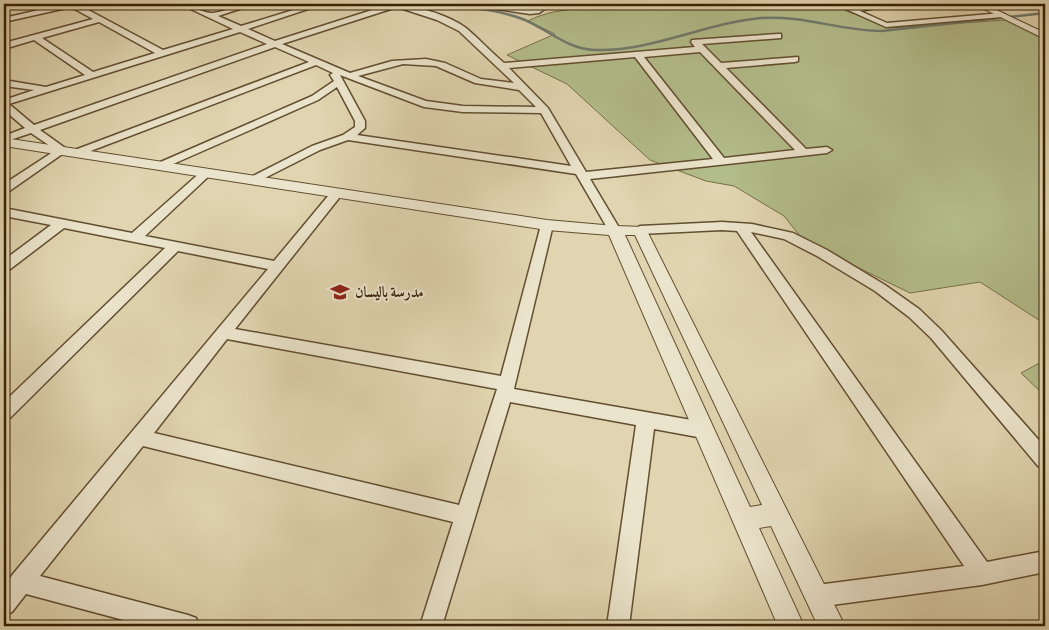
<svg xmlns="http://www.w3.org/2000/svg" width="1049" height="630" font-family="'Libre Bodoni',Amiri,serif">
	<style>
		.green { fill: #b3bd8b; stroke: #766f48 }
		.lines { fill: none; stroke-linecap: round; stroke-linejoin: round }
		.stream { stroke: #707b6e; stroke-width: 2.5 }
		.minor-casing { stroke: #624e30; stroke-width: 3 }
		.tertiary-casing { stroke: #624e30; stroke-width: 2 }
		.minor { fill: #ebe4cc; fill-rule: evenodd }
		.tertiary { fill: #ebe4cc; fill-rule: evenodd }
		.labels { text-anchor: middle; stroke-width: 4.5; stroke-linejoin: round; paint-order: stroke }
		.poi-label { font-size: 15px; font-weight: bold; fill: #382106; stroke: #ebe4cc; text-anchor: start }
	</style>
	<rect width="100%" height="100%" fill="#e0d5b0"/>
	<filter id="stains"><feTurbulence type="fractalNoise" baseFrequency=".004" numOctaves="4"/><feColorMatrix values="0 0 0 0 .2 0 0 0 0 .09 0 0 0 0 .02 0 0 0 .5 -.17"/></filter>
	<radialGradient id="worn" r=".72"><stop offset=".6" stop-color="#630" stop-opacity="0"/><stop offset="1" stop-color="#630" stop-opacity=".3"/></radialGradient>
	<path class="green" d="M777 4H803L813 8 834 6 890 28 1005 20 1045 40V324L980 282 910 293 804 241 784 216 734 186 706 181 650 160 567 84 507 55 555 34 528 21C545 12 563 10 583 8 648 2 713 15 777 4Z
		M1045 360V396L1021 373Z"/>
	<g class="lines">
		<path class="stream" d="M415 4 420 6C455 6 492 7 525 20 548 30 568 49 594 50 652 52 705 23 761 18 802 15 842 31 882 31L1045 13"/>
		<g class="minor-casing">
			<path id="minor" d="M65 4H77L163 50 233 29 180 4C191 4 204 14 213 13 228 11 240 4 255 4L218 16 241 26 313 4H323L248 29 275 41 391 4C412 4 449 15 466 28 479 39 491 52 504 63L695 47 691 42 692 40 778 34H781V38L702 44 721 63 798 57V61L795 62 726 68 806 149 827 147 832 150 827 153 590 179 621 231 615 235 609 231 576 174 348 140 320 150 257 182H249L247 180 249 178 312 146 343 135 355 127V121L337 87 318 100 164 168H156L154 166 156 164 312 96 334 81 330 75 333 73 316 65 80 155 76 156 71 153 72 151 309 62 275 47 40 130 68 150 8 192 4 193V184L56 150 31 133 4 142V136L25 128 4 110V100L34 90 4 86V80L46 87 85 75 34 40 4 49V43L93 19 71 7 4 22V18ZM397 7 437 20 459 31 514 83 481 79 445 63 426 59 392 61 350 73 282 44ZM99 22 155 53 93 72 42 38ZM240 32 267 44 34 125 9 104ZM700 52 795 150 724 158 644 57ZM635 57 713 159 586 172 548 108 509 68ZM403 64 436 66 475 83 519 90 536 107 463 106 426 101 358 76ZM340 75 424 107 463 112 541 113 571 166 357 135 365 128V121Z
				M474 4C492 4 510 9 529 10 537 10 541 3 551 4L539 13 530 14 477 6Z
				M662 4H762L758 6 731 8 666 6Z
				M879 4H896L860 11 887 23 1002 13 1006 15 1002 17 886 27 848 10Z
				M206 170 210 171 212 173 210 175 145 236 274 261 333 190H341L343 193 235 329 501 376 541 225 542 222H552L553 225 514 389 703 422 709 425 712 430 709 435 703 438 654 429 629 626H607L636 425 510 402 442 626H420L453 522 143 446 40 576 188 615 196 618 199 626H146L26 594 12 612 4 615V587L13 574 268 269 178 251 10 418 4 420V402L165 248 64 228 9 270 4 272V260L51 225 4 216V208L132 233 202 171ZM227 339 497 389 459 505 154 433Z
				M722 222 752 224 793 233 827 250 885 285 919 309 941 330 1045 447V468L1038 466 931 338 909 317 875 291 817 256 784 239 751 232 987 562 1045 551V572L982 585 817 607 809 604 806 596 809 588 817 585 964 566 737 231 722 230 640 234 634 230 640 226Z"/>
		</g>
		<g class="tertiary-casing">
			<path id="tertiary" d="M974 4H984L1045 33V39Z
				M4 138 547 220 615 226 645 227 845 626H818L771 526 759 528 804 626H778L609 235 547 230 4 146ZM625 235H635L762 505 750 507Z"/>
		</g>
		<use href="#minor" class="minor"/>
		<use href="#tertiary" class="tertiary"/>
	</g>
	<defs>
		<g id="school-bare" transform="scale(1.5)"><path d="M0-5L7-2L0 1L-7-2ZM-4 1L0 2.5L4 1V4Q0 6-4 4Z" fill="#8f2418" stroke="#ebe4cc" stroke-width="2.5" paint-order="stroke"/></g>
	</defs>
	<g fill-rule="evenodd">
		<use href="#school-bare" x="340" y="292"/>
	</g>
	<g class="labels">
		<g class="poi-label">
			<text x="355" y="297">مدرسة بالیسان</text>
		</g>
	</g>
	<rect width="1049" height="630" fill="none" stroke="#e0d5b0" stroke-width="20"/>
	<rect x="5" y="5" width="1039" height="620" fill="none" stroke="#382106" stroke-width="2.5"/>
	<rect x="10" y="10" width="1029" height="610" fill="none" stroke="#382106"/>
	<rect width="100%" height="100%" filter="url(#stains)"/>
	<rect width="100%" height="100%" fill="url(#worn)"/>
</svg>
